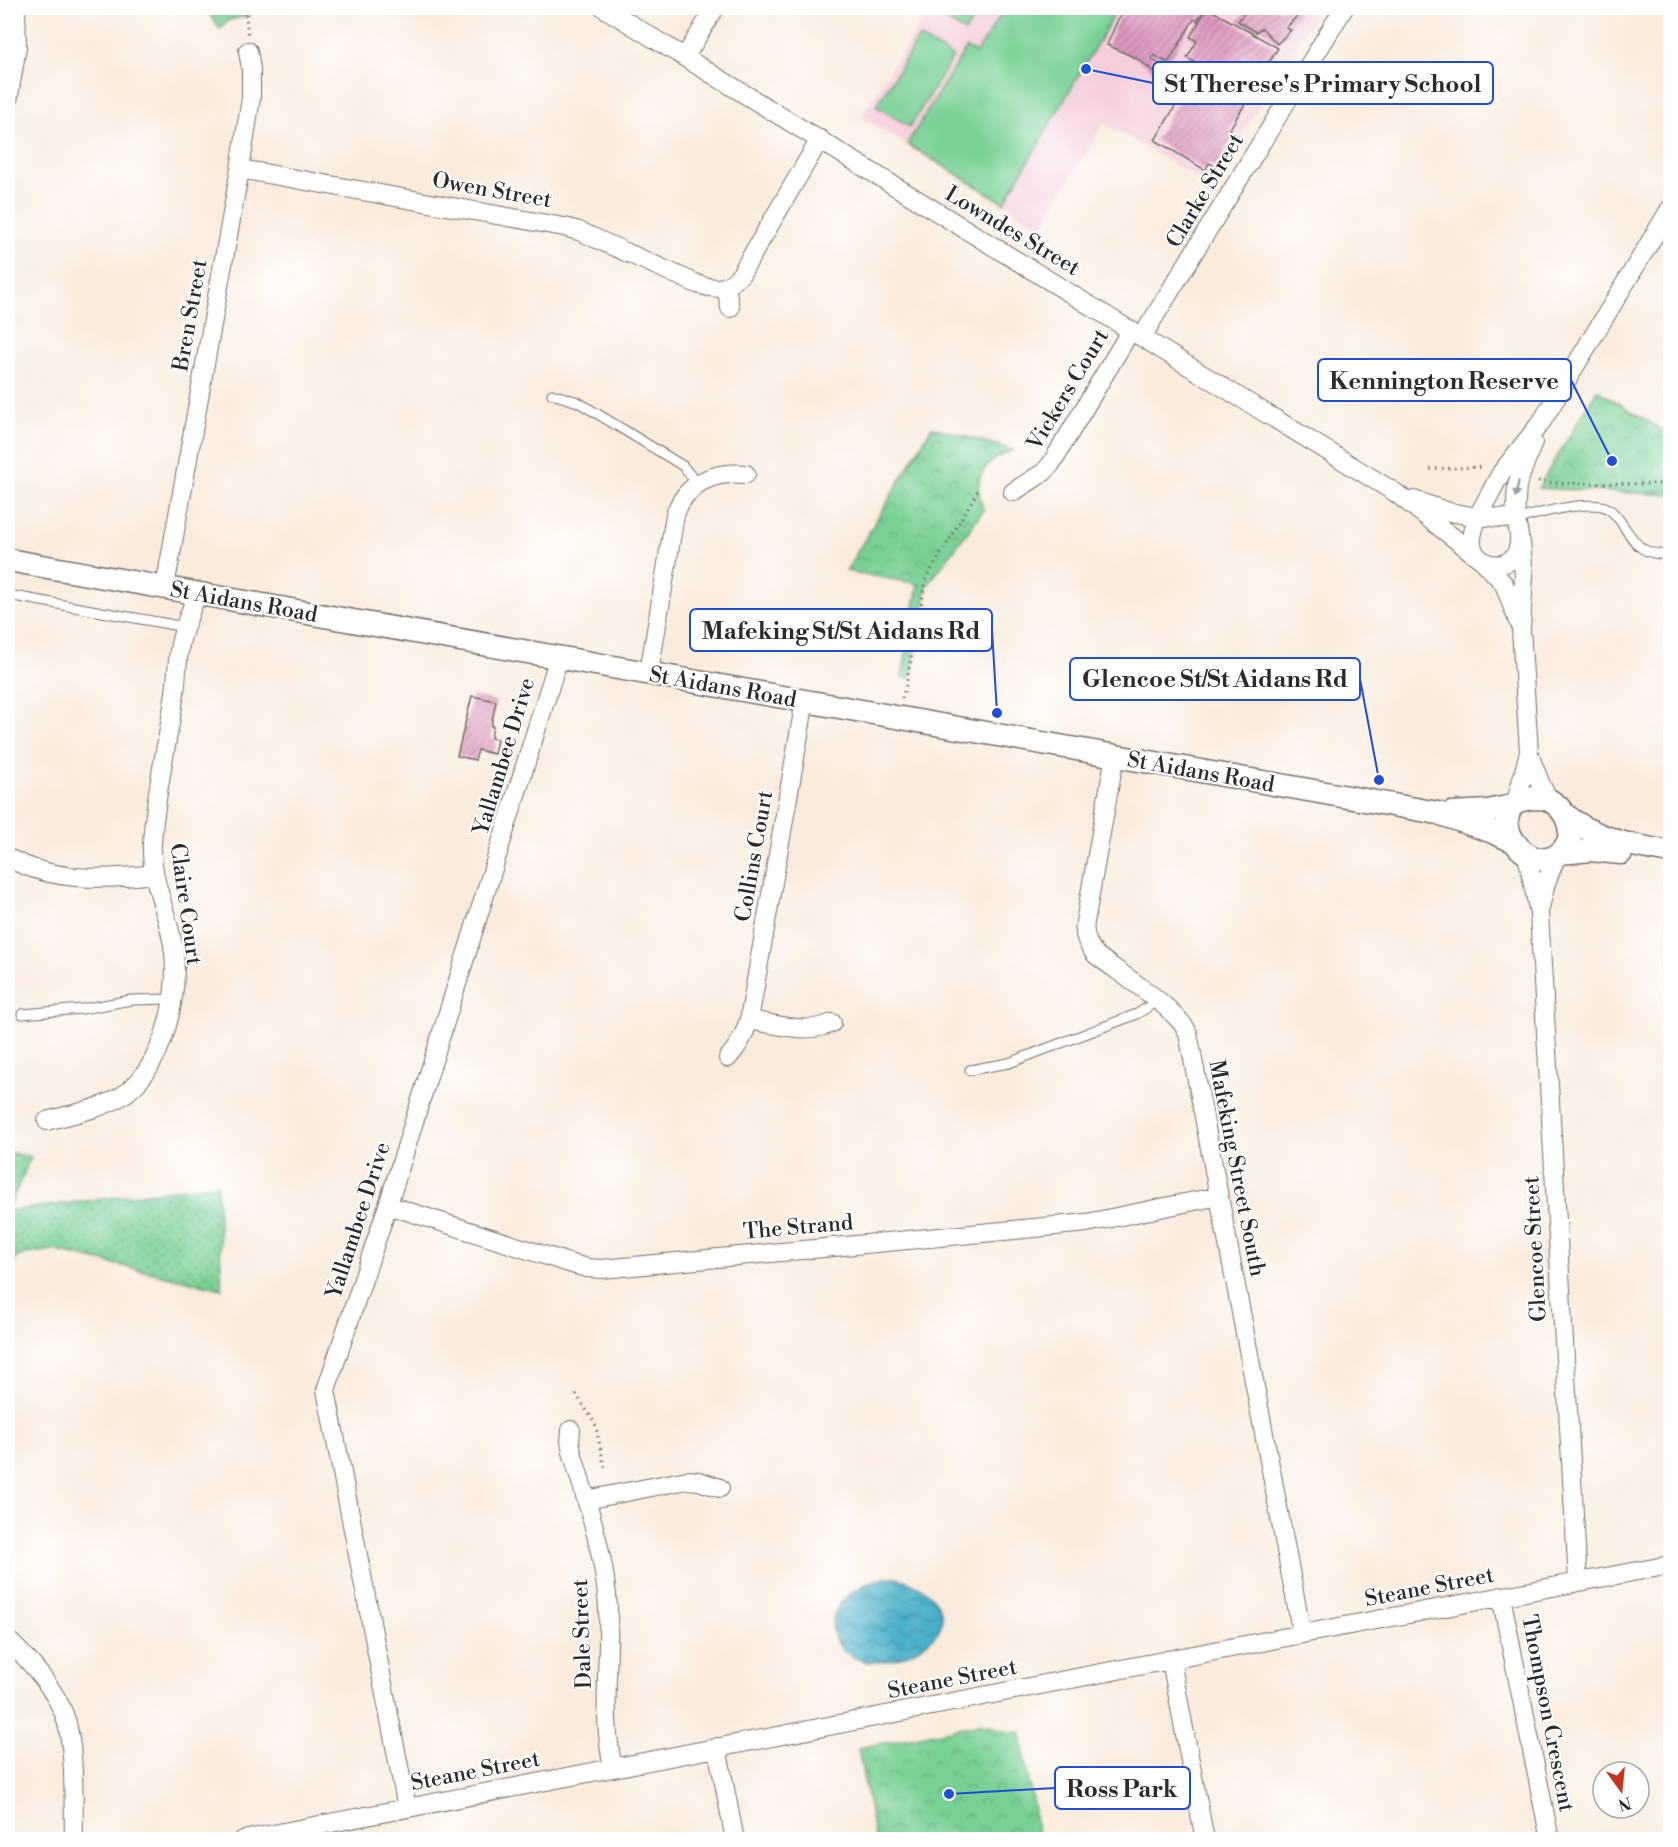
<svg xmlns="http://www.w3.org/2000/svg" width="1678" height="1847" font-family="'Libre Bodoni',serif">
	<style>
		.built { fill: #f5cfdb }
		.grass { fill: url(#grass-dots); stroke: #527e60; stroke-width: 1.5 }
		.park { fill: url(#park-crowns); stroke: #527e60; stroke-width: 1.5 }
		.pitch { fill: #78d095; stroke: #527e60; stroke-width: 1.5 }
		.water { fill: url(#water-waves); stroke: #3a6e7a; stroke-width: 1.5 }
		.building { fill: url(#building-hatch) }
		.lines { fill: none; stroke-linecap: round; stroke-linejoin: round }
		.service-casing { stroke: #736f69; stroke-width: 11 }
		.minor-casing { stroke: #736f69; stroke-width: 20 }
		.tertiary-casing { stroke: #736f69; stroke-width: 25 }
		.path { stroke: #736f69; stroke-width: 3; stroke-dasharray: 1.5 4.5; stroke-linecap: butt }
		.service { stroke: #fff; stroke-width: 9 }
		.minor { stroke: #fff; stroke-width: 18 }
		.tertiary { stroke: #fff; stroke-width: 22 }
		.oneway { fill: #a0a0a0 }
		.labels { text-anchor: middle; stroke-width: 4.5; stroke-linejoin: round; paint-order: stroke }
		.street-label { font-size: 22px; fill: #2b2b2b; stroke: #fff }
		.leader { fill: none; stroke: #1d4ed8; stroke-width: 2 }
		.callout-dot { fill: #1d4ed8; stroke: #fff; stroke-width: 2 }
		.callout { fill: #fff; stroke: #1d4ed8; stroke-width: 2 }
		.callout-label { font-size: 24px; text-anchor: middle; font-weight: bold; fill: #2b2b2b }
	</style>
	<defs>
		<pattern id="grass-dots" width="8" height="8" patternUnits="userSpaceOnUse" patternTransform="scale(1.5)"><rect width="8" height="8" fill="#78d095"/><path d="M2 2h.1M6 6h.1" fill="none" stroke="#63a97a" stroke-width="1.8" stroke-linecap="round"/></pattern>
		<pattern id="park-crowns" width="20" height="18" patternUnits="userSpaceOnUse" patternTransform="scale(1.5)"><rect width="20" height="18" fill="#78d095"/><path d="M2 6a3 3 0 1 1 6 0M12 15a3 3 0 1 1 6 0" fill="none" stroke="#63a97a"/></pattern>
		<pattern id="water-waves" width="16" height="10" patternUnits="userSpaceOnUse" patternTransform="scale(1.5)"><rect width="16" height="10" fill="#4ab0c9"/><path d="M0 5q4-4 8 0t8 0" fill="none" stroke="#3e8fa3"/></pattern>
		<pattern id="building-hatch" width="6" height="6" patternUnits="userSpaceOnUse" patternTransform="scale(1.5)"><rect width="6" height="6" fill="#de96be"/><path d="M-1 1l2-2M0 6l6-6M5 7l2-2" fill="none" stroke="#b47b9b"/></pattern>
	</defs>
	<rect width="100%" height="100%" fill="#fff"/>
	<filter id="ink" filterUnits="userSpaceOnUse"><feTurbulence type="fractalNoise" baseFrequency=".0167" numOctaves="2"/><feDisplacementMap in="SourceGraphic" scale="12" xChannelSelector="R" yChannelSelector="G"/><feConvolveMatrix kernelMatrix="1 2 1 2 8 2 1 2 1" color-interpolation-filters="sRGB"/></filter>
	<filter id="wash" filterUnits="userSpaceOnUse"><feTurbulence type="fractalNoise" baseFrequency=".008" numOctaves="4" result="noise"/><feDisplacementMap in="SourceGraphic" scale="24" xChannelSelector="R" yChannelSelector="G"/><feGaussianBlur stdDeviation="1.35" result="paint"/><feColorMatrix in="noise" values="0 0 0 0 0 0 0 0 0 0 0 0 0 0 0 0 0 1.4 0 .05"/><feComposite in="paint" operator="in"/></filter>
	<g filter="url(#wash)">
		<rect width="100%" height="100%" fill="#faecdd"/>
		<path class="built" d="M900 8H1319L1210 186 1104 123 1041 227 861 117 921 21Z"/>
		<path class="grass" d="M8 1152 31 1157 8 1209Z
			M217 1184 222 1289 53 1250 21 1255 8 1264V1211Z"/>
		<path class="park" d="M205 8H249L250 16 229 20 220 29Z
			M1597 390 1670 435V495L1538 488Z
			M932 427 1014 450C984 461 970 478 984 510L927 586 911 678 902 677 918 584 846 571Z
			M980 1724C995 1723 1002 1735 1020 1732L1039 1839H875L858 1748Z"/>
		<path class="pitch" d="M925 8H981L965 32Z
			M1005 8H1118L1004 203 907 144 966 48 976 53Z
			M919 37 953 57 910 127 876 106Z"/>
		<path class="water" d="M890 1577C921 1579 965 1614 928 1642 912 1655 884 1666 864 1661 825 1651 822 1609 856 1590 867 1583 876 1579 890 1577Z"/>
		<g id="blocks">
			<path class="building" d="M1131 8 1137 10 1139 8H1200L1199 9 1203 11 1197 21 1194 19 1168 63 1154 55 1152 59 1161 65 1159 72 1156 73 1136 58 1107 45 1118 19Z
				M1207 8 1278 48 1264 71 1262 69 1260 73 1263 75 1229 130 1236 134 1216 167 1209 163 1205 170 1155 140 1179 100 1176 98 1188 79 1190 80 1199 65 1187 58 1197 41 1190 37Z
				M1243 8H1293L1299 14 1286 28 1291 30 1277 44 1262 28 1256 32 1238 21 1246 11Z
				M472 696 496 701 491 726H493L491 738 497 739 494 754 478 750 475 760 457 756Z"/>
		</g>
	</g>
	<g filter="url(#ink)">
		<use href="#blocks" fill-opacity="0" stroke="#736f69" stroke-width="1.5"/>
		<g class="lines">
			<g class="service-casing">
				<path id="service" d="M552 394 578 402 683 466 697 483
					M1516 520C1535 514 1589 499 1607 508 1613 511 1616 516 1620 521 1637 545 1639 554 1670 555
					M8 595 185 627
					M22 1014 82 1009 131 1000 172 999
					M970 1070 1009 1063 1137 1014 1157 1001"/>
			</g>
			<g class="minor-casing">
				<path id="minor" d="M604 8 1396 493 1478 557
					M685 57 715 8
					M8 101 17 47 16 8
					M240 169 564 227 579 231 697 284C717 290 726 291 741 274L820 139
					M726 287 730 308
					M1142 337 1344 8
					M1013 492 1044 472 1051 464 1131 330
					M1414 500 1449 512 1478 517
					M1478 516 1501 473 1542 421 1670 209
					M1478 516 1515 519C1535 574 1476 575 1472 544 1471 534 1475 525 1478 516Z
					M1515 519 1517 485 1533 442
					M1484 562 1504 584 1518 621
					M165 587 240 169 251 98V69L248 51
					M649 673 675 515C685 483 714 471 746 474
					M1529 754 1541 785 1549 800
					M1115 755 1085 922C1083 935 1087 945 1096 955 1119 973 1177 1008 1188 1033L1302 1634
					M1516 802 1529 752 1521 629 1524 576 1521 542
					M1527 855 1539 913 1578 1582
					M8 858C55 882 103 880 154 874
					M1540 908 1546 883 1557 855
					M749 1020C776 1024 806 1035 832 1023
					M728 1058C739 1046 744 1035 749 1020L805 700
					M47 1121C71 1114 98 1110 120 1097 164 1070 181 993 173 945 167 910 150 879 152 843 155 795 167 746 174 699 178 678 176 656 182 636 186 621 193 608 196 593
					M388 1205 572 1264 587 1268 602 1269 1087 1223 1219 1196
					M571 1430 570 1441 572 1452C587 1503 605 1554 608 1608 610 1661 601 1715 613 1767
					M586 1500 687 1480 699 1481 720 1488
					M1501 1596 1550 1840
					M8 1640C29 1660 53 1686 64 1714 76 1746 73 1804 74 1840
					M1171 1660 1205 1840
					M717 1747 735 1840
					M407 1808 326 1390 388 1205 559 657
					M243 1840 1302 1634 1670 1565"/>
			</g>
			<g class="tertiary-casing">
				<path id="tertiary" d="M8 560 1438 813 1490 831 1513 841
					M1531 798C1537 798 1544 798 1549 800 1567 810 1578 835 1562 851 1534 879 1490 828 1514 804 1518 800 1526 799 1531 798Z
					M1452 813 1488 811 1512 806
					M1564 814C1595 839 1632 846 1670 852
					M1560 853 1591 850 1621 853"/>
			</g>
			<path class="path" d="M245 8 248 35
				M1430 469 1483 467
				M1538 481 1549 483 1670 484
				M902 698 906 685 926 579 977 492 980 491
				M576 1394 595 1423 605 1469"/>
			<use href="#service" class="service"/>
			<use href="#minor" class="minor"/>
			<use href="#tertiary" class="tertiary"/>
		</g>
		<defs><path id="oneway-solid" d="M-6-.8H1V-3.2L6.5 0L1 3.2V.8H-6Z" transform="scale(1.5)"/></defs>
		<use class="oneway" href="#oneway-solid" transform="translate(1517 489) rotate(101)"/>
	</g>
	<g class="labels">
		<g class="street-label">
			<text transform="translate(492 189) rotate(10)" y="8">Owen Street</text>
			<text transform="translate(1204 190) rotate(-59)" y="8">Clarke Street</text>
			<text transform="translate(1013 230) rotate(31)" y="8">Lowndes Street</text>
			<text transform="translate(189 315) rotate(-80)" y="8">Bren Street</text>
			<text transform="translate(1067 389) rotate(-59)" y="8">Vickers Court</text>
			<text transform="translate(244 601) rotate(10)" y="8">St Aidans Road</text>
			<text transform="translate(723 686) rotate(10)" y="8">St Aidans Road</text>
			<text transform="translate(503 756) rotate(-73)" y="8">Yallambee Drive</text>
			<text transform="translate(1201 771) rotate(10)" y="8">St Aidans Road</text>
			<text transform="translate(753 856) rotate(-80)" y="8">Collins Court</text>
			<text transform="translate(187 904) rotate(82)" y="8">Claire Court</text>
			<text transform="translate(1238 1168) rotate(79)" y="8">Mafeking Street South</text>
			<text transform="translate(357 1220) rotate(-72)" y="8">Yallambee Drive</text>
			<text transform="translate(798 1226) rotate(-5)" y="8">The Strand</text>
			<text transform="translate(1534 1249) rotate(-93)" y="8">Glencoe Street</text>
			<text transform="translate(1429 1586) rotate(-11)" y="8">Steane Street</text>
			<text transform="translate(581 1634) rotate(-92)" y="8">Dale Street</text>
			<text transform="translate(952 1678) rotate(-11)" y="8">Steane Street</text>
			<text transform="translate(1549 1713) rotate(79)" y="8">Thompson Crescent</text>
			<text transform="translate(475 1770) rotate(-11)" y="8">Steane Street</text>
		</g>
	</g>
	<path class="leader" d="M1086 69L1153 83M1612 461L1571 380M997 713L992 630M1379 780L1360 679M949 1794L1055 1788"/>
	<g class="callout-dot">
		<circle cx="1086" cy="69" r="6"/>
		<circle cx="1612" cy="461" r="6"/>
		<circle cx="997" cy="713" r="6"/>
		<circle cx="1379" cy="780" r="6"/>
		<circle cx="949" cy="1794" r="6"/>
	</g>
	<g class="callout">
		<rect x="1153" y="62" width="340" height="42" rx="6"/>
		<rect x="1318" y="359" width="253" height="42" rx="6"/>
		<rect x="690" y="609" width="302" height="42" rx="6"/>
		<rect x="1070" y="658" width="290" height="42" rx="6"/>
		<rect x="1055" y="1767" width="135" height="42" rx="6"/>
	</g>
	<g class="callout-label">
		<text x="1323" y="92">St Therese's Primary School</text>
		<text x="1444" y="389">Kennington Reserve</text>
		<text x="841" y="639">Mafeking St/St Aidans Rd</text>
		<text x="1215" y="687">Glencoe St/St Aidans Rd</text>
		<text x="1122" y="1797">Ross Park</text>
	</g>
	<rect width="1678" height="1847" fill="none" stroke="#fff" stroke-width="30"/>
	<g transform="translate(1621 1790) rotate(165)"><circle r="28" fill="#ffffff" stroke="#aaaaaa" stroke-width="1.5"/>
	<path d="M0-4.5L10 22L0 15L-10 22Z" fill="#c8321e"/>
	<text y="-9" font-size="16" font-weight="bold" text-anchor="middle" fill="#2b2b2b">N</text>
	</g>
</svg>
